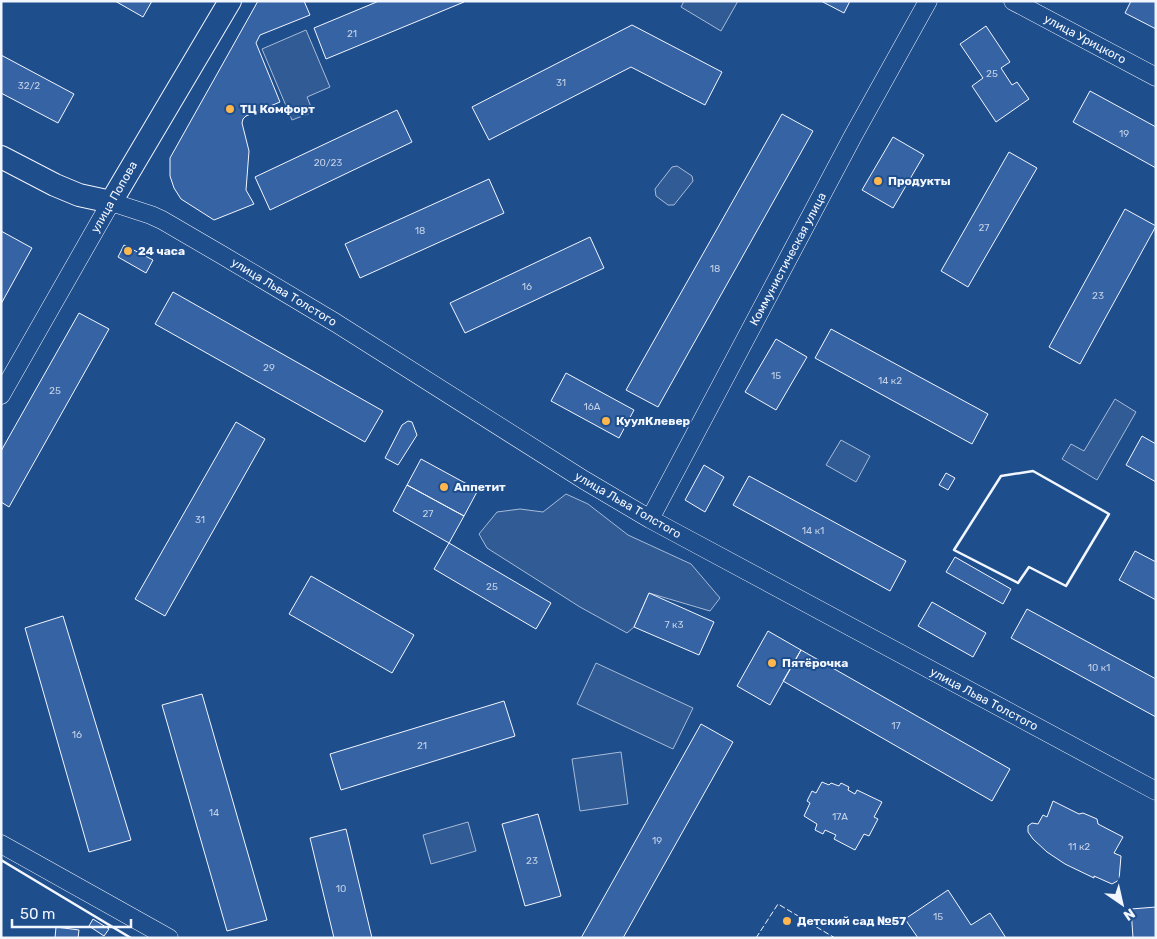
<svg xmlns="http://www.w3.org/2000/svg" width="1157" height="939" font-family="Rubik,sans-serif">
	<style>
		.built { fill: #305b95; stroke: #a8bbd7 }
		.building { fill: #3563a3; stroke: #f2f6ff }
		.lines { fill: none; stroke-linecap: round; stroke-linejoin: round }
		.minor-casing { stroke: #f2f6ff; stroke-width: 19 }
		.major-casing { stroke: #f2f6ff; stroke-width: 24 }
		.minor { stroke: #1f4e8c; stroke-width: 18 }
		.major { stroke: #1f4e8c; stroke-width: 22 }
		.fence { stroke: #f2f6ff; stroke-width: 1; stroke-dasharray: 6 2.5; stroke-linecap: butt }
		.wall { stroke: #f2f6ff; stroke-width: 2.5 }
		.poi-dot { fill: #ffb74d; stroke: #1f4e8c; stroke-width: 2 }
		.labels { text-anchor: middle; stroke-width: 4; stroke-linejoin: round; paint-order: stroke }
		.number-label { font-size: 10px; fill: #c3d1e8 }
		.street-label { font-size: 12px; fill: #f2f6ff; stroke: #1f4e8c }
		.poi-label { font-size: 12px; font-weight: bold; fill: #f2f6ff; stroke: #1f4e8c; text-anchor: start }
	</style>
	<rect width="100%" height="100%" fill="#1f4e8c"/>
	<path class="built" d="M684 1H738L721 31 681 7Z
		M306 30 330 87 307 97 313 112 292 120 262 49Z
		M677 166 692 176 693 181 674 205H668L656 196 655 189 672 167Z
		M1115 399 1136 412 1097 480 1062 459 1071 444 1084 451Z
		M841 440 870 456 856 482 826 465Z
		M566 494 588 504 628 535 691 564 720 598 710 611 649 593 634 627 627 633 580 607 487 548 479 534 497 512 520 509 543 512Z
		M596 663 693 708 673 749 577 704Z
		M621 752 628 804 580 811 572 759Z
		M468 822 476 851 431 864 423 835Z"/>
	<path class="building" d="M115 1H152L143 17Z
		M258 1H304L310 15 260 35 256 43 280 102 246 116 243 119 242 123 249 151 246 190 254 204 214 220 181 199 174 188 170 176V158Z
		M379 1H464V2L326 59 314 28Z
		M821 1H850L844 13Z
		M1131 1H1156V29L1125 13Z
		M632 25 722 72 705 105 631 67 489 140 472 107Z
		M986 26 1010 62 1001 68 1012 85 1017 82 1029 99 996 122 972 86 983 78 960 44Z
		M1 55 74 94 58 123 1 93Z
		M1090 91 1156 127V168L1073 122Z
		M397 110 412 142 270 210 255 177Z
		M782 114 813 131 658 407 626 390Z
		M893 137 924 155 893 208 862 190Z
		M1009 152 1037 168 968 287 941 271Z
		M489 179 504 213 360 278 345 244Z
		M1125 209 1156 226 1080 364 1049 347Z
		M1 231 32 248 1 304Z
		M590 237 604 268 465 333 450 303Z
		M124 245 153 260 146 273 118 257Z
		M173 292 383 411 365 442 155 324Z
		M79 313 109 329 9 507 1 502V451Z
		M831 329 988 414 972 444 815 358Z
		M776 339 807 357 776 410 745 392Z
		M566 373 634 410 619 438 551 401Z
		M408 421 412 422 417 435 398 465 385 458 402 425Z
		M236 422 265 439 165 616 135 599Z
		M1142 436 1156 444V482L1126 465Z
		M421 459 478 490 464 516 407 485Z
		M704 465 724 477 705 512 685 500Z
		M946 473 955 478 948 490 939 485Z
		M749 476 906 561 890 591 733 505Z
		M407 485 464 516 449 543 393 511Z
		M449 543 551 603 536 629 434 569Z
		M1135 551 1156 562V600L1119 580Z
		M955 557 1011 589 1003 604 946 572Z
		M311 576 414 635 392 673 289 614Z
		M649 593 714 622 699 655 634 627Z
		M932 602 986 633 973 657 918 626Z
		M1027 609 1156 679V717L1011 638Z
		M63 616 131 840 89 852 25 628Z
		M768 631 801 650 770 705 737 686Z
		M801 650 1010 769 992 801 783 681Z
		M202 694 267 920 227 931 162 705Z
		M504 701 515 736 341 790 330 754Z
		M701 724 733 742 623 938H581Z
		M822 782 829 785 831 783 839 786 841 783 849 787 848 790 855 794 857 790 882 802 874 817 878 819 869 836 864 834 855 850 834 839 836 835 825 830 823 834 815 830 817 824 804 816 810 803 807 801 812 791 816 793Z
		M1053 801 1079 814 1083 813 1097 819 1098 824 1123 837 1114 853 1121 856 1119 880 1112 884 1094 876V878L1065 864 1047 852 1033 839 1028 832V826L1032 823 1038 824 1043 815 1047 817Z
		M538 814 561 896 525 906 502 824Z
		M346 829 372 938H334L310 838Z
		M948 890 971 925 990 913 1006 938H918L905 919Z
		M1156 907V938H1133L1131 909Z
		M93 919 109 929 104 936 89 926Z
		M56 927 79 930 78 938H55Z"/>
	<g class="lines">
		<g class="minor-casing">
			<path id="minor" d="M1013 1 1156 77
				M1 395 111 202 151 215 162 220 222 255 336 323 584 480 650 519 1156 791
				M650 519 853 136 928 1
				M1 844 169 938"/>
		</g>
		<g class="major-casing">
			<path id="major" d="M1 157 55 185 79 195 111 202 230 1"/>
		</g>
		<use href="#minor" class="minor"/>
		<use href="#major" class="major"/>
		<path class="fence" d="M756 938 778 904 835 938"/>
		<path class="wall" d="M1033 471 1109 514 1066 586 1029 567 1018 583 954 550 1001 476Z
			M1 860 131 938"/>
	</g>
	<g class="poi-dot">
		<circle cx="230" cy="109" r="5"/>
		<circle cx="878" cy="181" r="5"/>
		<circle cx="128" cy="251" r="5"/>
		<circle cx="606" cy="421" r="5"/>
		<circle cx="444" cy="487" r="5"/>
		<circle cx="772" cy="663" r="5"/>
		<circle cx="787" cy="921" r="5"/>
	</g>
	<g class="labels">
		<g class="number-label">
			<text x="352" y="37">21</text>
			<text x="992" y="77">25</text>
			<text x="561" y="86">31</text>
			<text x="29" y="89">32/2</text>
			<text x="1124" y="137">19</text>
			<text x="328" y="166">20/23</text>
			<text x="984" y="231">27</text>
			<text x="420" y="234">18</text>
			<text x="715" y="272">18</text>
			<text x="527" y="290">16</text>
			<text x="1098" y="299">23</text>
			<text x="269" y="371">29</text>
			<text x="776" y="379">15</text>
			<text x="890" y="384">14 к2</text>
			<text x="55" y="394">25</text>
			<text x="592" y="410">16А</text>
			<text x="428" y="517">27</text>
			<text x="200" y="523">31</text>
			<text x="813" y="534">14 к1</text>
			<text x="492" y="590">25</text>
			<text x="674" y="628">7 к3</text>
			<text x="1099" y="671">10 к1</text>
			<text x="896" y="729">17</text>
			<text x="77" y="738">16</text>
			<text x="422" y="749">21</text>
			<text x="214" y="816">14</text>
			<text x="840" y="820">17А</text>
			<text x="657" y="844">19</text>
			<text x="1079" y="850">11 к2</text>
			<text x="532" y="864">23</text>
			<text x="341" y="892">10</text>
			<text x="938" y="920">15</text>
		</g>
		<g class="street-label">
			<text transform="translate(1085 39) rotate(28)" y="4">улица Урицкого</text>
			<text transform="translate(114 197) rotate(-60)" y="4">улица Попова</text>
			<text transform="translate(788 259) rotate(-62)" y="4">Коммунистическая улица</text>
			<text transform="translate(284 292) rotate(31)" y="4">улица Льва Толстого</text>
			<text transform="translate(628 505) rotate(30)" y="4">улица Льва Толстого</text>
			<text transform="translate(984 699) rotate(28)" y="4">улица Льва Толстого</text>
		</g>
		<g class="poi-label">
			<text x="240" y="113">ТЦ Комфорт</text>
			<text x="888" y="185">Продукты</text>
			<text x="138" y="255">24 часа</text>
			<text x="616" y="425">КуулКлевер</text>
			<text x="454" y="491">Аппетит</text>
			<text x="782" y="667">Пятёрочка</text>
			<text x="797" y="925">Детский сад №57</text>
		</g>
	</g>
	<rect width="1157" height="939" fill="none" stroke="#f2f6ff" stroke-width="5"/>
	<g transform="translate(1122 904) rotate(146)" stroke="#1f4e8c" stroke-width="4" paint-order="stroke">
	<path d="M0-4L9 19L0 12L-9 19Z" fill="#f2f6ff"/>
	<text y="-8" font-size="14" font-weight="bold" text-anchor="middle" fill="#f2f6ff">N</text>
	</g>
	<path d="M12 919v8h119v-8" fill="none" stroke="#f2f6ff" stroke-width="2.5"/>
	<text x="20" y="919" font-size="15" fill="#f2f6ff" stroke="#1f4e8c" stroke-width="4" paint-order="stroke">50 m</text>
</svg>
